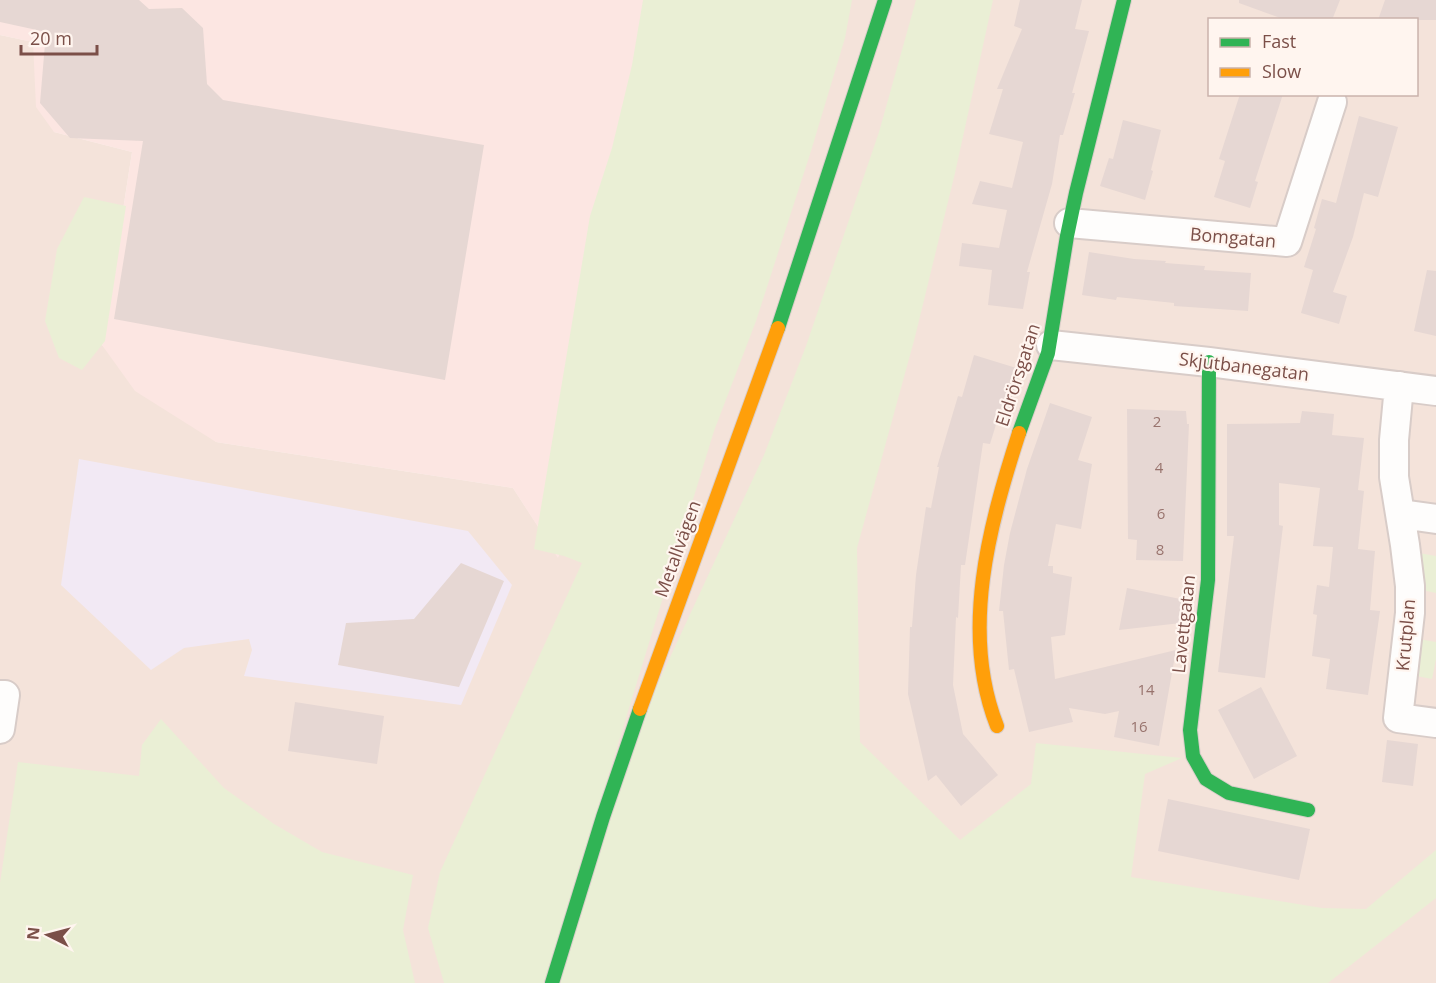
<svg xmlns="http://www.w3.org/2000/svg" width="1436" height="983" font-family="'Open Sans',sans-serif">
	<style>
		.residential { fill: #f4e3da; fill-rule: evenodd }
		.commercial { fill: #fce6e2 }
		.education { fill: #f2e9f4 }
		.green { fill: #eaefd5 }
		.building { fill: #e6d7d3 }
		.lines { fill: none; stroke-linecap: round; stroke-linejoin: round }
		.street-casing { stroke: #d8ccc8; stroke-width: 32 }
		.fast-casing { stroke: #daceca; stroke-width: 16 }
		.slow-casing { stroke: #daceca; stroke-width: 16 }
		.street { stroke: #fefdfc; stroke-width: 28 }
		.fast { stroke: #30b455; stroke-width: 14 }
		.slow { stroke: #ff9f0a; stroke-width: 14 }
		.labels { text-anchor: middle; stroke-width: 4.5; stroke-linejoin: round; paint-order: stroke }
		.number-label { font-size: 15px; fill: #98736d }
		.street-label { font-size: 18px; fill: #7b4f48; stroke: #fff5ef }
	</style>
	<rect width="100%" height="100%" fill="#f9f1ec"/>
	<path class="residential" d="M753 0H1436V983H0V35L33 42 54 132 132 152 102 345 216 442 513 488 558 557ZM1210 20H1416V94H1210Z"/>
	<path class="commercial" d="M0 0H753L558 558 513 488 216 442 135 391 102 345 132 152 54 132 36 107 33 42 0 35Z"/>
	<path class="education" d="M79 459 468 531 512 585 461 705 244 676 252 650 249 639 184 648 151 670 61 585Z"/>
	<path class="green" d="M643 0H852L845 38 811 151 756 321 714 431 595 819 764 455 806 346 879 132 916 0H993L955 173 915 337 857 548 860 742 960 840 1031 784 1036 743 1182 758 1145 774 1131 877 1322 908 1366 909 1436 850V898L1328 983H444L428 928 440 872 582 563 564 556 534 549 590 216 612 148 632 65Z
		M84 197 126 206 105 341 82 370 59 358 45 321 57 249Z
		M1419 553 1436 556V593L1412 588Z
		M1413 638 1436 642V659L1432 679 1406 674Z
		M161 719 224 788 274 824 322 852 413 875 403 930 415 983H0V883L18 762 139 776 142 745Z"/>
	<path class="building" d="M0 0H139L149 9 182 8 203 28 207 84 223 100 484 145 445 380 114 319 143 141 70 138 40 103 46 32 0 22Z
		M1020 0H1082L1075 29 1089 31 1072 93H1075L1063 135H1060L1052 184 1027 272H1030L1023 309 988 305 992 270 959 266 962 243 999 248 1007 210 972 204 980 181 1012 188 1023 142 989 134 1003 89H997L1022 29 1014 26Z
		M1239 0H1340L1332 20H1286L1239 3Z
		M1385 0H1436V20H1378Z
		M1240 94H1283L1255 181 1258 182 1250 208 1214 197 1225 161 1219 159Z
		M1359 116 1398 127 1378 197 1364 193 1353 237 1333 292 1347 296 1339 324 1301 313 1313 270 1304 267 1316 229 1314 228 1322 199 1336 203Z
		M1123 120 1161 130 1151 170 1153 171 1145 200 1100 186 1109 158 1113 159Z
		M1089 252 1134 259 1166 261 1165 263 1205 266 1204 270 1251 273 1248 311 1174 306V303L1117 297 1116 300 1082 295Z
		M1427 270 1436 271V336L1414 331Z
		M974 355 1020 369 1009 407 1002 405 990 444 983 443 965 565H961L958 618 956 617 953 685 963 734 998 775 961 806 936 775 928 781 908 694 910 627H912L916 575 926 507 931 508 939 467H937L958 396 962 397Z
		M1050 403 1092 417 1078 460 1092 464 1081 529 1056 524 1048 566H1053V573L1072 577 1065 635 1051 637 1055 679 1176 650 1159 746 1114 737 1119 711 1105 714 1069 708 1073 722 1029 732 1014 669 1009 670 1003 611H999L1004 565 1010 533 1027 469Z
		M1127 409 1186 411 1187 424H1189L1183 561 1136 560 1137 540 1128 539Z
		M1302 411 1334 414 1332 435 1364 438 1358 490 1364 491 1358 549 1375 551 1370 610 1380 611 1368 695 1326 689 1330 659 1312 656 1317 615 1313 614 1317 585 1329 587 1333 547 1313 546 1320 488 1279 483V525L1283 526 1265 678 1218 672 1234 536H1227V424L1300 423Z
		M461 563 504 581 459 687 338 665 346 623 414 619Z
		M1127 588 1185 600 1181 623 1119 630Z
		M1261 687 1297 756 1254 779 1218 710Z
		M295 702 384 716 377 764 288 751Z
		M1387 740 1418 744 1413 786 1382 782Z
		M1168 799 1310 829 1299 880 1158 851Z"/>
	<g class="lines">
		<g class="street-casing">
			<path id="street" d="M1069 223 1287 242 1332 102
				M1051 345 1209 362 1436 391
				M1399 386 1394 440V477L1405 545 1410 586V613L1398 718 1436 723
				M1401 514 1436 519
				M0 695H5L0 729"/>
		</g>
		<g class="fast-casing">
			<path id="fast" d="M778 328 885 0
				M1209 362 1208 580 1190 730 1193 756 1206 779 1229 793 1308 810
				M1019 433 1048 353 1067 236 1076 193 1124 0
				M552 983 603 817 640 709"/>
		</g>
		<g class="slow-casing">
			<path id="slow" d="M640 709 778 328
				M997 726C960 632 989 526 1019 433"/>
		</g>
		<use href="#street" class="street"/>
		<use href="#fast" class="fast"/>
		<use href="#slow" class="slow"/>
	</g>
	<g class="labels">
		<g class="number-label">
			<text x="1157" y="427">2</text>
			<text x="1159" y="473">4</text>
			<text x="1161" y="519">6</text>
			<text x="1160" y="555">8</text>
			<text x="1146" y="695">14</text>
			<text x="1139" y="732">16</text>
		</g>
		<g class="street-label">
			<text transform="translate(1233 238) rotate(5)" y="6">Bomgatan</text>
			<text transform="translate(1244 367) rotate(7)" y="6">Skjutbanegatan</text>
			<text transform="translate(1018 375) rotate(-72)" y="6">Eldrörsgatan</text>
			<text transform="translate(678 549) rotate(-70)" y="6">Metallvägen</text>
			<text transform="translate(1184 624) rotate(-84)" y="6">Lavettgatan</text>
			<text transform="translate(1406 635) rotate(-85)" y="6">Krutplan</text>
		</g>
	</g>
	<rect x="1208" y="18" width="210" height="78" fill="#fff5ef" stroke="#cab3ac" stroke-width="1.5"/>
	<rect x="1220" y="38" width="30" height="9" fill="#30b455" stroke="#cab3ac" stroke-width="1.5"/>
	<text x="1262" y="48" font-size="18" fill="#7b4f48">Fast</text>
	<rect x="1220" y="68" width="30" height="9" fill="#ff9f0a" stroke="#cab3ac" stroke-width="1.5"/>
	<text x="1262" y="78" font-size="18" fill="#7b4f48">Slow</text>
	<g transform="translate(48 935) rotate(276)" stroke="#fff5ef" stroke-width="4.5" paint-order="stroke">
	<path d="M0-4.5L10 22L0 15L-10 22Z" fill="#7b4f48"/>
	<text y="-9" font-size="16" font-weight="bold" text-anchor="middle" fill="#7b4f48">N</text>
	</g>
	<path d="M21 45v9h76v-9" fill="none" stroke="#7b4f48" stroke-width="3"/>
	<text x="30" y="45" font-size="18" fill="#7b4f48" stroke="#fff5ef" stroke-width="4.5" paint-order="stroke">20 m</text>
</svg>
